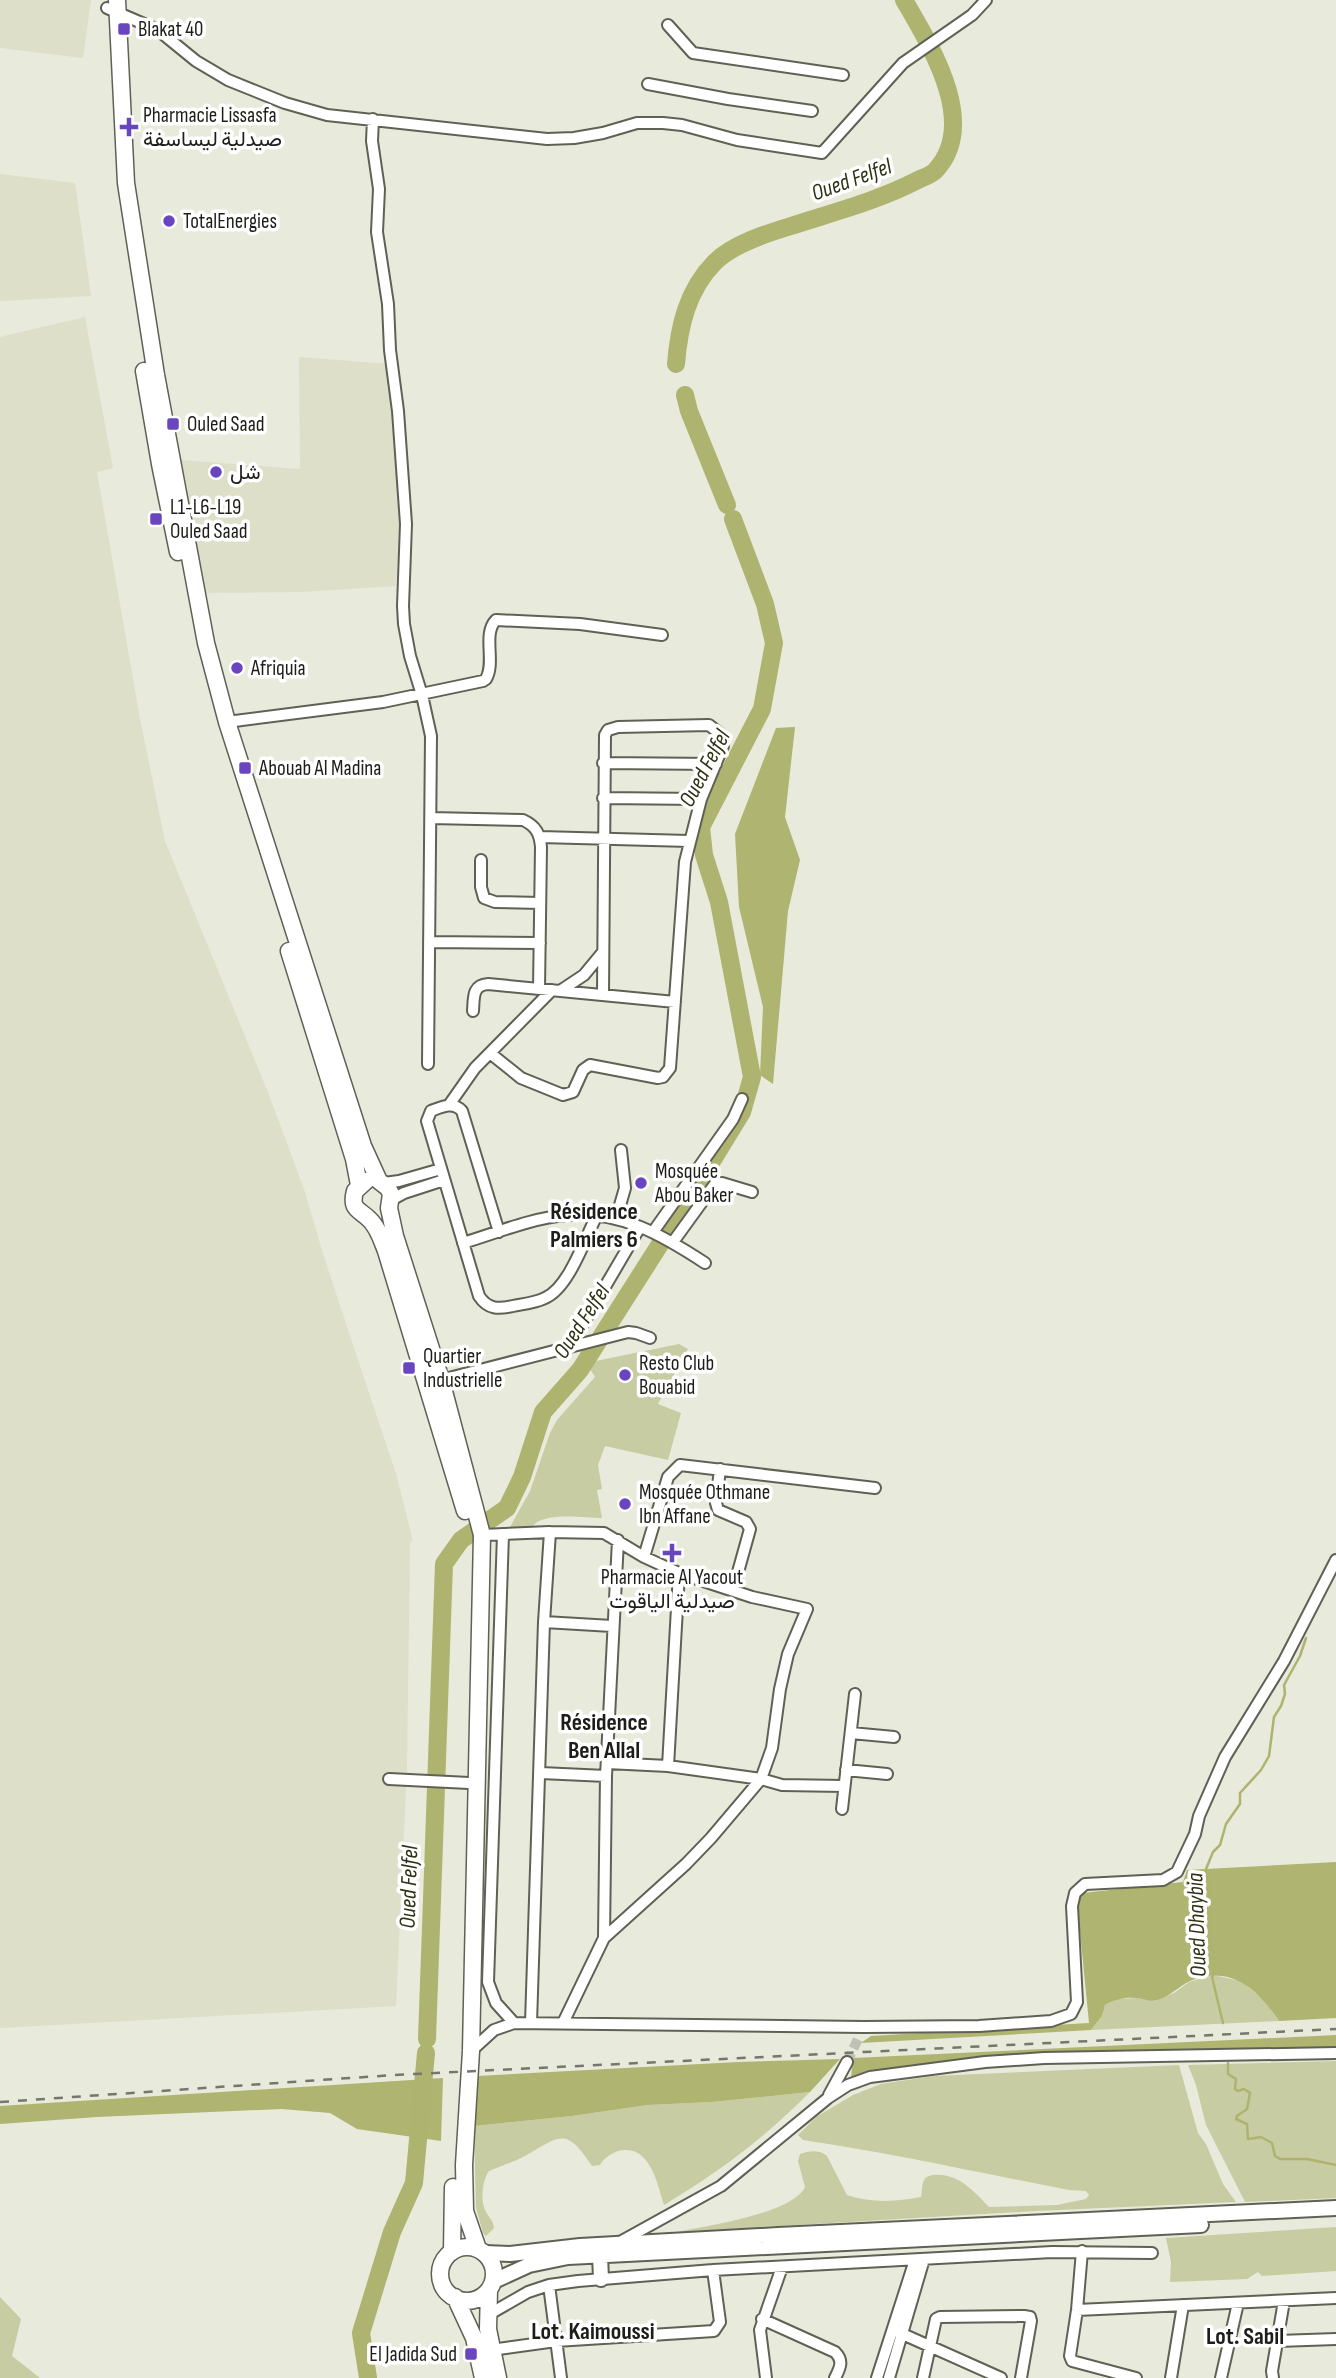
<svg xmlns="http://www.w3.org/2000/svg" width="1336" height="2378" font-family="'Sofia Sans Condensed',Vazirmatn,sans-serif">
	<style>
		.built { fill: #dddfc9 }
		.green { fill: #c8cca3 }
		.forest { fill: #afb470 }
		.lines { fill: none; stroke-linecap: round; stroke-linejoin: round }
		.stream { stroke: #aeb36f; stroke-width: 2.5 }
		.river { stroke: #aeb36f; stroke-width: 18 }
		.minor-tunnel { stroke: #bfc1b4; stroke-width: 10; stroke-dasharray: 10 5; stroke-linecap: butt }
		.minor-casing { stroke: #606155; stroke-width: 14 }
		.major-casing { stroke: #606155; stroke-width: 18 }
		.highway-casing { stroke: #606155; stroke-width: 19 }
		.minor { stroke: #fff; stroke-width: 10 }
		.major { stroke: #fff; stroke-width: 14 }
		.highway { stroke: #fff; stroke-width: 16 }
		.rail { stroke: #75766d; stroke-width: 2.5; stroke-dasharray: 9 9; stroke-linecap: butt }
		.poi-dot { fill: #6946bf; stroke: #fff; stroke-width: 2.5 }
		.labels { text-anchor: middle; stroke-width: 7; stroke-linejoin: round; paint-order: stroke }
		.poi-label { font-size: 21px; fill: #1d1e19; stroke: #fff; text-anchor: start }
		.water-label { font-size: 23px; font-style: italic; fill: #2f3113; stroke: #fff }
		.quarter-label { font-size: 24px; font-weight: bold; fill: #1d1e19; stroke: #fff }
	</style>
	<rect width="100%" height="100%" fill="#e8eadb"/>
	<path class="built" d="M0 0H91L83 58 0 48Z
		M0 174 75 183 91 296 0 301Z
		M85 317 113 468 97 472 140 719 165 841 269 1095 305 1192 323 1254 396 1474 413 1541 410 1542 407 1767 396 2006 0 2028V337Z
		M299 357 389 364 400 524 396 586 302 592 197 593 181 460 300 469Z"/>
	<path class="green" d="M679 1344 688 1349 658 1404 681 1413 668 1460 605 1446 598 1465 602 1489 597 1490 602 1518C584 1518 542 1511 532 1527H510L530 1491 550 1433 557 1420 595 1377 586 1363Z
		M1213 1975 1241 1981 1264 2000 1279 2021 1091 2030 1102 2016 1105 2005 1117 1999 1136 1998 1153 2001 1174 1993 1189 1982Z
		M1336 2061V2198L1245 2202 1206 2125 1196 2085 1188 2065Z
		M1179 2065 1198 2133 1206 2144 1223 2184 1236 2202 1036 2211 677 2232C706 2226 792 2214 805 2187L798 2161 800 2154C809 2151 819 2149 827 2156L847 2195C871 2203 896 2202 921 2197 922 2192 922 2184 924 2180 926 2176 929 2176 933 2175 957 2172 974 2191 989 2207L1057 2205 1086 2199 1089 2195 1086 2191 1069 2190C980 2173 892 2153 803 2140L798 2135 816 2117 853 2095 881 2084 933 2076Z
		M810 2092C763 2139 722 2170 664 2205 657 2183 650 2143 618 2151 610 2154 604 2158 600 2165L592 2166C566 2127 561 2135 525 2156 514 2162 501 2166 489 2171 482 2180 480 2202 486 2212 490 2219 493 2220 494 2228L486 2236 483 2233 476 2208 474 2126 572 2116 648 2105 712 2102Z
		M1336 2227V2271L1262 2276 1258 2272 1247 2279 1170 2282 1171 2262 1166 2238Z
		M0 2297 21 2319 12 2356 40 2378H0Z"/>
	<path class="forest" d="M795 727 785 817 800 860 788 911 773 1084 760 1075 763 1007 739 907 735 834 776 728Z
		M1336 1862V2018L1279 2021C1258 1990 1231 1964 1190 1981 1177 1987 1168 1999 1152 2001 1147 2001 1141 1998 1136 1998 1125 1997 1116 1999 1105 2005L1102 2016 1091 2030 861 2043 871 2036 1089 2023 1077 1901 1083 1893 1183 1882 1187 1870Z
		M1336 2035V2047L996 2057 870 2072 851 2078 853 2058Z
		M840 2059 810 2092 712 2102 648 2105 572 2116 474 2126 477 2076 738 2062Z
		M443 2078 441 2141 357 2129 330 2113 282 2109 97 2117 0 2124V2106Z"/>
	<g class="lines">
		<path class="stream" d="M1223 2023 1212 1977 1216 1969 1210 1939 1209 1921 1212 1902 1206 1869 1213 1852 1220 1845 1226 1824 1240 1804V1793L1261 1770 1269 1756 1274 1717 1281 1706 1285 1694 1284 1685 1300 1656 1306 1638
			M1228 2063V2074L1236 2079 1235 2089 1238 2091 1244 2089 1250 2093 1247 2109 1237 2116 1236 2119 1247 2124 1248 2139 1261 2137 1272 2143 1275 2156 1280 2159H1307L1336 2165"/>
		<path class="river" d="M676 364C679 327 687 290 715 262 733 244 768 233 791 226 834 212 877 201 916 181 922 178 931 175 935 171 980 124 930 45 904 0
			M685 395 689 411 727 505
			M427 2039 444 1564 461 1540 507 1508 522 1477 543 1412 580 1370 692 1194 742 1112 752 1077 719 902 704 855 701 827 762 709 774 643 765 604 733 519
			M368 2378 361 2333 392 2232 414 2183 426 2053"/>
		<path class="minor-tunnel" d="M847 2062 858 2039"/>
		<g class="minor-casing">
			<path id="minor" d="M107 8 158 30 196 61 228 80 285 103 327 115 547 139 574 138 603 133 637 123H663L682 125 737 140 822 153 903 63 972 15 986 0
				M668 25 693 53 843 75
				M648 84 728 99 812 111
				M373 119 372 141 379 189 377 232 388 304 390 350 398 411 406 524 403 606 404 624 410 656 422 695 431 736 428 1064
				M227 722 383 702 483 681 486 679C496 662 482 634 496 620L580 624 662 635
				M603 763 716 764
				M603 798 701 799
				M431 818 523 820C536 826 540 834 541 847L539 989
				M540 837 689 841
				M481 860V887L484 898 495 902 540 903
				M429 942 540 943
				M560 991 584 975 603 952
				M473 1011C474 998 472 985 488 984L675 1002
				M490 1053 521 1078 563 1095 573 1092 583 1070 590 1065 658 1078 663 1077 670 1068 685 862 701 799 723 746 719 733 709 725 618 727 608 730 605 735 603 995
				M449 1105 475 1068 552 990
				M384 1183 399 1181 441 1169
				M391 1200 404 1193 444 1180
				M616 1219 625 1188 621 1150
				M499 1232 462 1111C453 1101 441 1107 431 1111L427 1121 479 1296C488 1310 499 1309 513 1306 523 1304 535 1303 545 1298 569 1288 585 1238 597 1215
				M653 1232 733 1119 742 1099
				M673 1242 715 1184 722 1183 752 1192
				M463 1243C496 1233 532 1218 566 1215 618 1209 664 1236 705 1263
				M569 1348 640 1227
				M441 1380 628 1332 636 1333 650 1338
				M720 1469 716 1503 718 1510 746 1522 750 1529 733 1590
				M503 1534 488 1982 496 2003 514 2023
				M482 1535 550 1532 604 1533 644 1557 679 1573 752 1597 807 1609 788 1654 780 1689 772 1748 761 1779 711 1838 686 1864 604 1938 563 2023
				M644 1557 668 1477 680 1465 875 1488
				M544 1622 612 1626
				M851 1733 894 1737
				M607 1763 668 1766 761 1779 782 1785 844 1786
				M668 1766 679 1573
				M846 1770 887 1774
				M541 1773 606 1776
				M389 1779 469 1783
				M842 1809 855 1694
				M604 1938 606 1776 618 1540
				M531 2023 544 1622 550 1532
				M471 2051 494 2030 514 2023 864 2027 979 2026 1051 2021 1071 2014 1077 2002 1072 1906 1075 1893 1085 1884 1163 1880 1177 1872 1195 1834 1199 1816 1225 1757 1284 1661 1336 1560
				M829 2095 847 2062
				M618 2243 721 2186 828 2098 848 2085 870 2077 985 2062 1044 2058 1336 2053
				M1082 2251 1077 2310 1070 2356 1072 2361 1136 2378
				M549 2285 561 2378
				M1077 2310 1336 2298
				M488 2315 528 2292 549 2285 578 2281 713 2270 1052 2252 1152 2253
				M762 2319 835 2352C844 2361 840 2368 835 2378
				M898 2332 1001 2378
				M1278 2341 1336 2339
				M491 2350 556 2341 714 2331 720 2322 713 2270
				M766 2378 760 2330 782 2267
				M877 2378 915 2260
				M889 2378 924 2259
				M923 2378 936 2319 940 2317 1024 2316 1030 2317 1031 2321 1021 2378
				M1171 2378 1183 2305
				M1221 2378 1238 2303
				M1273 2378 1272 2371 1284 2301"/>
		</g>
		<g class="major-casing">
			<path id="major" d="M485 2253 510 2254 580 2246 778 2235 1336 2208
				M600 2255 601 2279
				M494 2281 529 2265 568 2257 1201 2225"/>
		</g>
		<g class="highway-casing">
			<path id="highway" d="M117 0 126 183 156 375 206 643 227 722 363 1146 379 1181 388 1188 391 1194 389 1208 395 1236 441 1380 482 1535 471 2051 464 2165 465 2211 478 2249
				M144 371 160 464 178 552
				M289 951 354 1159 359 1185
				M366 1181 355 1191C350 1210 359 1209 369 1219 378 1227 382 1241 386 1251L465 1511
				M440 2274a27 27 0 1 1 54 0a27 27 0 1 1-54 0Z
				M452 2252 453 2187
				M489 2290 488 2329 498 2378
				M455 2297 474 2338 483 2378"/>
		</g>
		<use href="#minor" class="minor"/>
		<use href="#major" class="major"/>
		<use href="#highway" class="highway"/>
		<path class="rail" d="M0 2102 394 2075 1336 2029"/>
	</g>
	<g class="poi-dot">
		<rect x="117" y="22" width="14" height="14" rx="3.5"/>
		<path d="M125.5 116.5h7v7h7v7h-7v7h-7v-7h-7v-7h7z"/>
		<circle cx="169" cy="221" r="7"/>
		<rect x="166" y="417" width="14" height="14" rx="3.5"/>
		<circle cx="216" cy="472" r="7"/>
		<rect x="149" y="512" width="14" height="14" rx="3.5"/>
		<circle cx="237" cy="668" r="7"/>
		<rect x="238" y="761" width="14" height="14" rx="3.5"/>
		<circle cx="641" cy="1183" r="7"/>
		<rect x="402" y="1361" width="14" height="14" rx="3.5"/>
		<circle cx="625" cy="1375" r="7"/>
		<circle cx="625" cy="1504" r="7"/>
		<path d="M668.5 1542.5h7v7h7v7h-7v7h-7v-7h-7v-7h7z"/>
		<rect x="464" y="2347" width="14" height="14" rx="3.5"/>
	</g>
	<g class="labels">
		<g class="poi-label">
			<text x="138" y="36">Blakat 40</text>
			<text x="143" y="122">Pharmacie Lissasfa<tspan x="143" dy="24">صيدلية ليساسفة</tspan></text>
			<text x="183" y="228">TotalEnergies</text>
			<text x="187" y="431">Ouled Saad</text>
			<text x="230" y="479">شل</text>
			<text x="170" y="514">L1-L6-L19<tspan x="170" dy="24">Ouled Saad</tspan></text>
			<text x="251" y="675">Afriquia</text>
			<text x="259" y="775">Abouab Al Madina</text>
			<text x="655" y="1178">Mosquée<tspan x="655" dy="24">Abou Baker</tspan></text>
			<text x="423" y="1363">Quartier<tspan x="423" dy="24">Industrielle</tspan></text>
			<text x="639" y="1370">Resto Club<tspan x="639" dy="24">Bouabid</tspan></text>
			<text x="639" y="1499">Mosquée Othmane<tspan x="639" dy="24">Ibn Affane</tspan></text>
			<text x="672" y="1584" text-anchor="middle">Pharmacie Al Yacout<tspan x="672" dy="24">صيدلية الياقوت</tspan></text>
			<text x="457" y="2361" text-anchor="end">El Jadida Sud</text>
		</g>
		<g class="water-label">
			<text transform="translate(851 179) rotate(-20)" y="8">Oued Felfel</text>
			<text transform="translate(704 768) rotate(-62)" y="8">Oued Felfel</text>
			<text transform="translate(581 1321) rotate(-57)" y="8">Oued Felfel</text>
			<text transform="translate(408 1887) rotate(-88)" y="8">Oued Felfel</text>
			<text transform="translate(1196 1925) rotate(-92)" y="8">Oued Dhaybia</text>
		</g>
		<g class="quarter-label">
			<text x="594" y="1219">Résidence<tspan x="594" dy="28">Palmiers 6</tspan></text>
			<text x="604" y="1730">Résidence<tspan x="604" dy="28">Ben Allal</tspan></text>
			<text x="593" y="2339">Lot. Kaimoussi</text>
			<text x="1245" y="2344">Lot. Sabil</text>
		</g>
	</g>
</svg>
